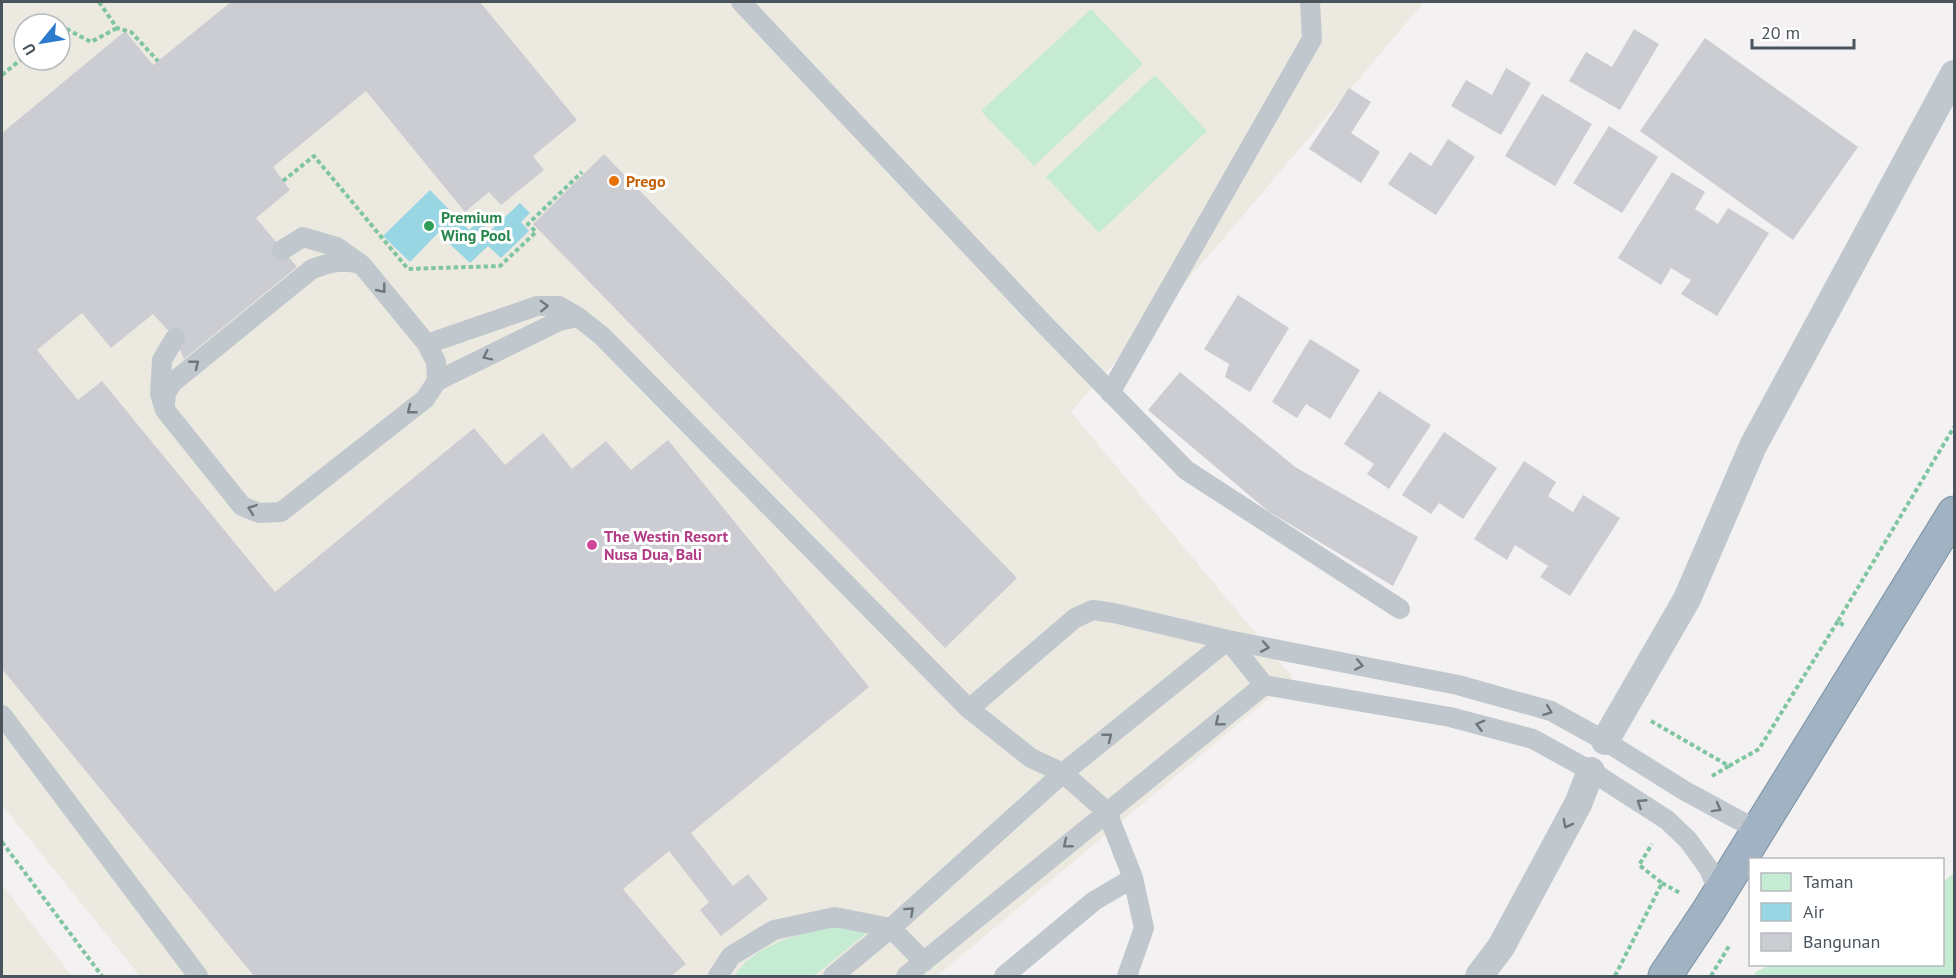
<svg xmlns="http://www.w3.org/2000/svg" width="1956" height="978" font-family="'PT Sans',sans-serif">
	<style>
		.commercial { fill: #ece9e1; fill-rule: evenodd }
		.green { fill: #c5ebd2 }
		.water { fill: #97d6e2 }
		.building { fill: #cbcdd2 }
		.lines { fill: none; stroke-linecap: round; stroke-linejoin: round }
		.trunk-casing { stroke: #7990a5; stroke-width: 35 }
		.path { stroke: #80c5a1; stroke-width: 4; stroke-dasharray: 4.5 3; stroke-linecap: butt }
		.service { stroke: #c0c8cd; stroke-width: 20 }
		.pedestrian { stroke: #c0c8cd; stroke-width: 28 }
		.trunk { stroke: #a1b3c2; stroke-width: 33 }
		.oneway { stroke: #6d777e }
		.food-dot { fill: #e8710a; stroke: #fff; stroke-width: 2 }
		.leisure-dot { fill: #2e9e5b; stroke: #fff; stroke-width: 2 }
		.hotel-dot { fill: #d1479c; stroke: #fff; stroke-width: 2 }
		.labels { text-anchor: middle; stroke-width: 6; stroke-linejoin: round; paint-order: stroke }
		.food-label { font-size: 16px; font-weight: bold; fill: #c56008; stroke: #fff; text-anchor: start }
		.leisure-label { font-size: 16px; font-weight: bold; fill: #27864d; stroke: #fff; text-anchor: start }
		.hotel-label { font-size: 16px; font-weight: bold; fill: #b23c85; stroke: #fff; text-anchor: start }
	</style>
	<rect width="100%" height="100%" fill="#f3f1f1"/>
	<path class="commercial" d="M2 2H1424L1217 246 1071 412 1293 678 937 976H140L2 805ZM24 24H60V60H24Z
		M2 885 72 976H2Z"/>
	<path class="green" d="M1091 9 1143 64 1034 166 981 111Z
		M1155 75 1207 131 1099 233 1046 177Z
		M1954 873V976H1754L1757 971 1771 965 1942 964 1943 882Z
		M834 927 868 932 814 976H734C756 944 798 934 834 927Z"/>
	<path class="water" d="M430 190 469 230 479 221 490 231 520 203 530 213 521 222 529 231 501 258 488 246 470 263 438 233 410 262 383 236Z"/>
	<path class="building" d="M231 2H480L577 120 533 156 544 170 501 205 489 192 465 212 366 91 273 167 290 190 256 218 297 267 184 359 175 338 153 314 111 348 82 313 37 350 78 400 102 381 275 592 474 428 505 465 543 433 572 469 606 441 631 470 668 440 869 687 691 833 733 886 748 874 768 899 721 936 700 910 709 902 669 851 623 889 686 964 671 976H254L2 669V184L3 183 2 181V133L125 31 153 65Z
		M1634 29 1659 44 1620 110 1569 81 1586 52 1612 67Z
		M1705 38 1858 147 1793 240 1640 131Z
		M1506 68 1531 83 1501 135 1451 106 1466 80 1492 95Z
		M1349 88 1371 102 1351 133 1380 152 1361 183 1309 149Z
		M1542 94 1592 124 1555 186 1505 156Z
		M1609 126 1658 157 1622 213 1573 183Z
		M1448 139 1475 157 1436 215 1388 184 1410 152 1431 166Z
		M604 154 1017 578 945 648 533 224Z
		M1672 172 1705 192 1695 209 1718 224 1728 208 1769 233 1717 316 1681 294 1691 280 1671 268 1661 285 1618 258Z
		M1238 295 1289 328 1250 392 1225 377 1229 364 1204 349Z
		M1310 339 1360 370 1330 419 1306 404 1297 418 1272 402Z
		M1180 372 1295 467 1418 537 1393 586 1268 511 1148 410Z
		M1379 391 1431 425 1389 489 1367 474 1374 464 1344 444Z
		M1444 432 1497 468 1463 519 1439 503 1431 514 1402 495Z
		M1524 461 1556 482 1548 496 1573 512 1583 495 1620 518 1570 596 1540 577 1548 566 1515 545 1507 560 1474 539Z"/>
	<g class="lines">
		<g class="trunk-casing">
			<path id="trunk" d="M1665 976 1709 910 1954 513"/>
		</g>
		<path class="path" d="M99 2 117 28 131 32 158 61
			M60 27 61 26 91 42 117 28
			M2 75 24 57
			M283 181 314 156 408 269 500 266 536 232 528 224 582 172
			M1838 621 1954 427
			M1651 721 1729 766 1759 749 1838 621 1844 626
			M1712 776 1729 766
			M2 842 102 976
			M1662 883 1680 893
			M1615 976 1662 883 1639 865 1652 844
			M1711 976 1729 946"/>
		<path class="service" d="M741 2 1043 323 1186 470 1400 609
			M282 250 303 237 337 247 362 265 427 344 537 306H559L578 317 602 336 969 709 1031 758 1063 773 1107 812 1133 878 1144 928 1127 976
			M175 338 162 360 160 394 165 410 242 506 259 513 281 512 425 399 437 381 436 362 427 344
			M437 381 559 321 578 317
			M1110 393 1312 39 1310 2
			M165 404 166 393 172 383 312 269C329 263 342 259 360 264
			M1228 640 1264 685 1450 717 1533 739 1591 771 1667 820 1688 840 1709 869 1719 893
			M969 709 1075 618 1093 610 1114 613 1228 640 1458 685 1551 711 1605 741 1685 791 1757 830
			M2 715 198 976
			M718 976 731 956 774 930 835 917 891 928 924 962
			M833 976 891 928 1063 773 1228 640
			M906 976 1264 685
			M1004 976 1094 901 1133 878"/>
		<path class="pedestrian" d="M1605 741 1687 599 1753 446 1954 74
			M1479 976 1501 947 1578 804 1591 771"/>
		<use href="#trunk" class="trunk"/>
	</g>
	<defs><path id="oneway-chevron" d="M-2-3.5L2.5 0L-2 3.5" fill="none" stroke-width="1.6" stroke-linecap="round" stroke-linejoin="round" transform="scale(1.5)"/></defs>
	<g class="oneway">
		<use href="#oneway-chevron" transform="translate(382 289) rotate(51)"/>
		<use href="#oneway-chevron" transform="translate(544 306) rotate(-2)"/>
		<use href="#oneway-chevron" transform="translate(487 356) rotate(154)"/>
		<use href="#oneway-chevron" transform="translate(195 364) rotate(-39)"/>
		<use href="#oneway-chevron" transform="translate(411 410) rotate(142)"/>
		<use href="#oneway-chevron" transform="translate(252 509) rotate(-159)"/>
		<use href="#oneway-chevron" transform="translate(1265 647) rotate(10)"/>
		<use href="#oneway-chevron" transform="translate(1359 665) rotate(11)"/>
		<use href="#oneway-chevron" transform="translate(1548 711) rotate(21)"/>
		<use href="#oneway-chevron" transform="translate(1219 722) rotate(141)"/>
		<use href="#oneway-chevron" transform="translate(1480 725) rotate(-165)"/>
		<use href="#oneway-chevron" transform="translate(1108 737) rotate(-39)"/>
		<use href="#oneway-chevron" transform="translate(1641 803) rotate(-147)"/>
		<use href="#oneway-chevron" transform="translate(1717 808) rotate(29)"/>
		<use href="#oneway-chevron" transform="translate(1567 824) rotate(118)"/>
		<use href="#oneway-chevron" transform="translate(1067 844) rotate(141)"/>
		<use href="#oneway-chevron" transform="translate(910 911) rotate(-42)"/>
	</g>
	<circle class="food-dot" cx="614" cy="181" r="6"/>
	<circle class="leisure-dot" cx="429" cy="226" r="6"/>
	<circle class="hotel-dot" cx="592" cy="545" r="6"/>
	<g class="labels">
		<g class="food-label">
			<text x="626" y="187">Prego</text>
		</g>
		<g class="leisure-label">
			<text x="441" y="223">Premium<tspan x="441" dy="18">Wing Pool</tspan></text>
		</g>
		<g class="hotel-label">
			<text x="604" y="542">The Westin Resort<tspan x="604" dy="18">Nusa Dua, Bali</tspan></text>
		</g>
	</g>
	<rect width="1956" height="978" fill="none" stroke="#4a545c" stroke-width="6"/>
	<rect x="1749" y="858" width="195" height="108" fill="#ffffff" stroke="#b7bbbe" stroke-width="1.5"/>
	<rect x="1761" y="873" width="30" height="18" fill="#c5ebd2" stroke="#b7bbbe" stroke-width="1.5"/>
	<text x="1803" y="888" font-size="18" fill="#4a545c">Taman</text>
	<rect x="1761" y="903" width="30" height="18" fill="#97d6e2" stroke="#b7bbbe" stroke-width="1.5"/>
	<text x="1803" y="918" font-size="18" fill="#4a545c">Air</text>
	<rect x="1761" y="933" width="30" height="18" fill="#cbcdd2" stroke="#b7bbbe" stroke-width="1.5"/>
	<text x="1803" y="948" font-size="18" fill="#4a545c">Bangunan</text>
	<g transform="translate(42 42) rotate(240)"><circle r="28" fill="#ffffff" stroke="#b7bbbe" stroke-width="1.5"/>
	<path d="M0-4.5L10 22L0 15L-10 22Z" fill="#2e7acf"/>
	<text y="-9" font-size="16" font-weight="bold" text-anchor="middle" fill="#4a545c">U</text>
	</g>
	<path d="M1752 39v9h102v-9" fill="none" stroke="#4a545c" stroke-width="3"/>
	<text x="1761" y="39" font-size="18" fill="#4a545c" stroke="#ffffff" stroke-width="4.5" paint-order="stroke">20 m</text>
</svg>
